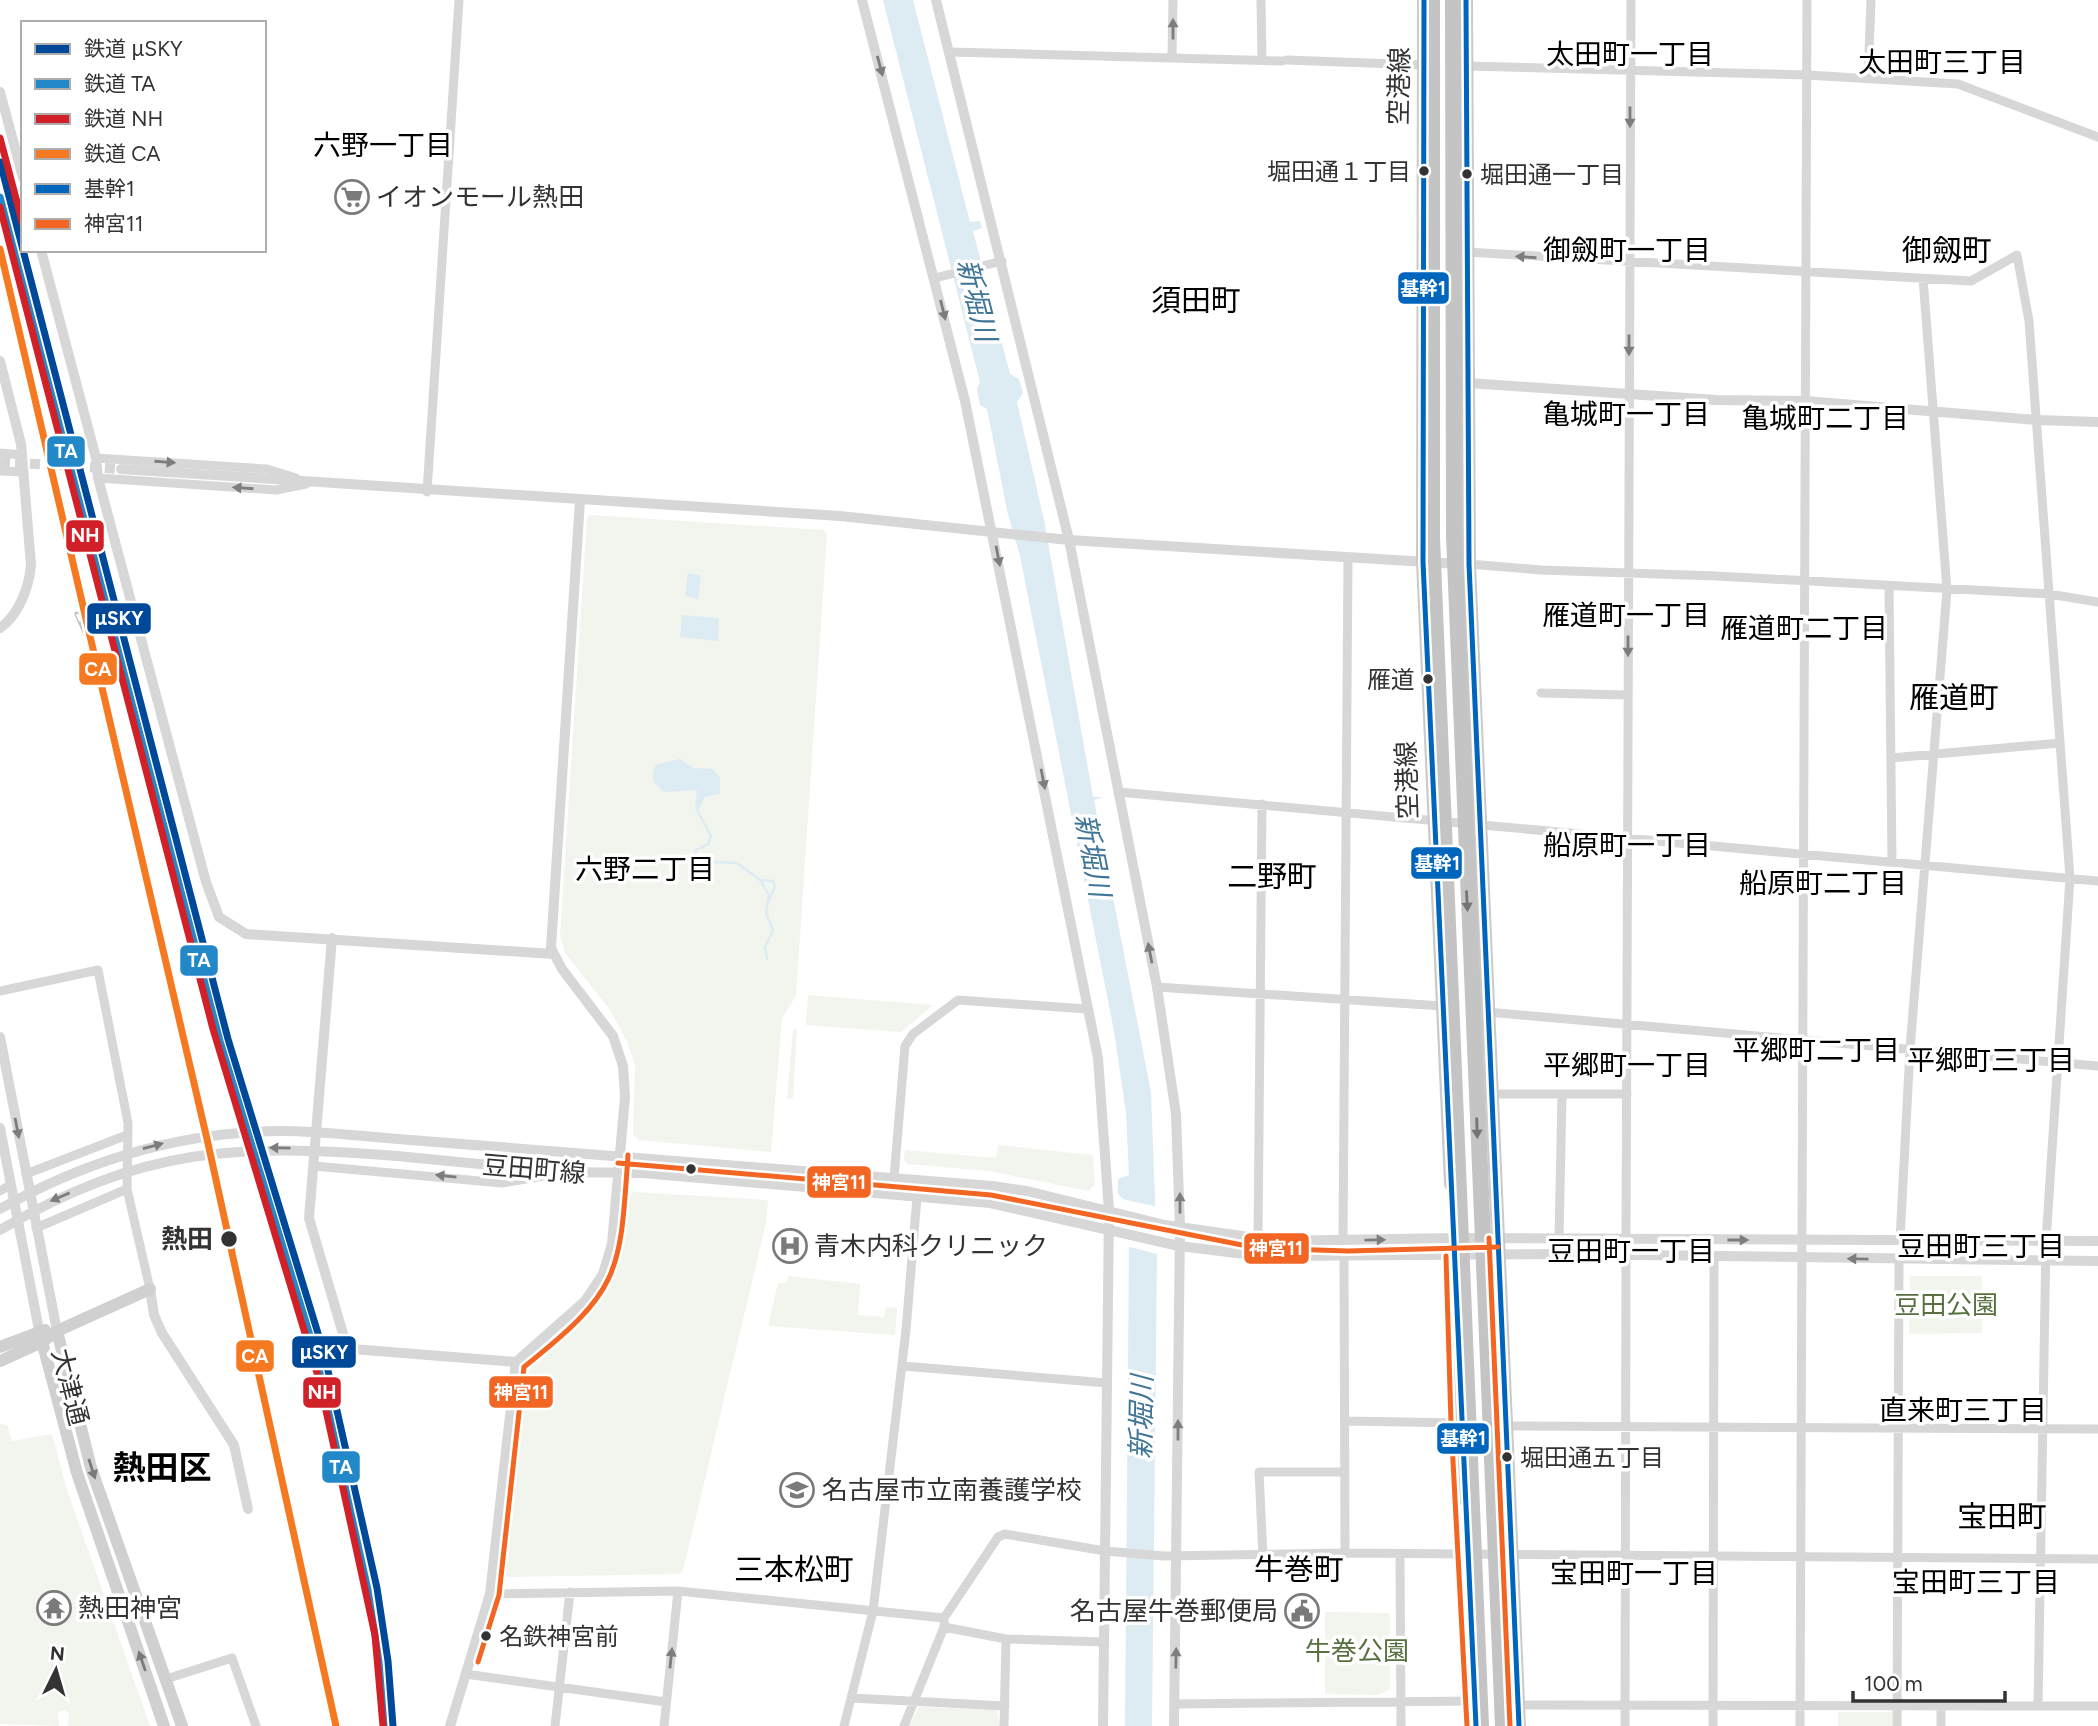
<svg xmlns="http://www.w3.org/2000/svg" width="2098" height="1726" font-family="Figtree,'Noto Sans JP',sans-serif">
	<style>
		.green { fill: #f1f5ed }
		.water { fill: #ddebf3 }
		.pier { fill: #fff }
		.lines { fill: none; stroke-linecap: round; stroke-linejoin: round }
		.stream { stroke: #ddebf3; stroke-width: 2.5 }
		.tertiary-tunnel { stroke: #d6d6d6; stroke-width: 10; stroke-dasharray: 10 5; stroke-linecap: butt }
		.minor { stroke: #d7d7d7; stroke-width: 9 }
		.tertiary { stroke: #d7d7d7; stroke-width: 10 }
		.secondary { stroke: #d0d0d0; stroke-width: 12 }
		.primary { stroke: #cacaca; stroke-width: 14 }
		.rail-casing { stroke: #bebebe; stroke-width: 5 }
		.rail { stroke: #fff; stroke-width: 2.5; stroke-dasharray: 8; stroke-linecap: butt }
		.tertiary-bridge { stroke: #d7d7d7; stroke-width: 10 }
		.motorway-bridge { stroke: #c4c4c4; stroke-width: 16 }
		.bus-1-casing { stroke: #fff; stroke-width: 10 }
		.bus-2-casing { stroke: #fff; stroke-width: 10 }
		.bus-1 { stroke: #0065bd; stroke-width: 5 }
		.bus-2 { stroke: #f26522; stroke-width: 5 }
		.rail-1-casing { stroke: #fff; stroke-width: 12 }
		.rail-2-casing { stroke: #fff; stroke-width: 12 }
		.rail-3-casing { stroke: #fff; stroke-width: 12 }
		.rail-4-casing { stroke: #fff; stroke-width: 12 }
		.rail-1 { stroke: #004898; stroke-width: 7 }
		.rail-2 { stroke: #2388c8; stroke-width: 7 }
		.rail-3 { stroke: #d12027; stroke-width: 7 }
		.rail-4 { stroke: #f47921; stroke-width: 7 }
		.oneway { fill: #7d7d7d }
		.oneway2 { fill: #747474 }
		.oneway3 { fill: #7a7a7a }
		.bus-dot { fill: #333; stroke: #fff; stroke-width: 2.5 }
		.labels { text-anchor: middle; stroke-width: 7; stroke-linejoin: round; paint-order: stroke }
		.bus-label { font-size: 24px; fill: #333; stroke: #fff; text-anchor: start }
		.street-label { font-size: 26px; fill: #333; stroke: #fff }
		.poi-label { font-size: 26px; fill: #333; stroke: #fff; text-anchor: start }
		.stop-label { font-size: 26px; font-weight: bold; fill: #333; stroke: #fff; text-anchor: end }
		.park-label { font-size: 26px; fill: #56703f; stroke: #fff }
		.neighbourhood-label { font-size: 28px; fill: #000; stroke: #fff }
		.water-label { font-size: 28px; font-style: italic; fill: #3f7597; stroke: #fff }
		.quarter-label { font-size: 30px; fill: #000; stroke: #fff }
		.district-label { font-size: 33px; font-weight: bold; fill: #000; stroke: #fff }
		.line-badge { stroke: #fff; stroke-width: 2.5 }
		.badge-label { font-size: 19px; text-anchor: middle; font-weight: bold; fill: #fff }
	</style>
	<rect width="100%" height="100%" fill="#fff"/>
	<path class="green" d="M590 515 824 530 827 534 796 996 782 1018 771 1152 639 1140 633 1134 635 1066 628 1043 610 1010 565 953 560 936 587 518Z
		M808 995 933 1005 901 1032 806 1025Z
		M797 1029 793 1098 787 1099 793 1030Z
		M998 1145 1093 1155 1095 1185 1088 1191 989 1171 907 1164 904 1160 905 1150 996 1158Z
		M633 1192 768 1200 766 1223 683 1571 678 1574 507 1577 501 1570 526 1376 530 1368C563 1337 607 1307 620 1261 626 1240 626 1218 628 1197Z
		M788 1276 860 1284 858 1315 884 1317 886 1307 897 1308 895 1335 768 1326 778 1283H787Z
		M1910 1276H1982V1333L1909 1334Z
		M0 1424 7 1425 12 1441 52 1434 67 1490 150 1726H68L69 1714 65 1710 58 1712 59 1726 0 1724Z
		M1325 1612 1390 1613V1689L1378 1695 1325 1694Z
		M919 1707 997 1710 1000 1726H909Z
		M1838 1712H1892V1726H1838Z"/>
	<path class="water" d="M883 0H913L970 222 980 221 982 228 973 231 1010 374 1019 379 1023 393 1017 402 1044 520 1093 797H1103L1094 800 1151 1092 1157 1256 1152 1726H1125L1129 1247 1124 1200 1118 1194V1179L1129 1175 1126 1113 1114 1031 1020 556 1008 515 987 409 980 405 977 389 980 382Z
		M688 573 701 576 698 599 685 596Z
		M682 615 719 618 718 641 680 637Z
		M680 759 694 768 713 769 720 778V794L705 797 699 809H695L697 790 664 792C654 784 648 775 657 764Z"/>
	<path class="pier" d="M1122 1199 1159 1207 1161 1255 1126 1246Z"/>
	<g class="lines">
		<path class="stream" d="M697 810 711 836 708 844 696 850 695 861 737 863 760 880 769 895 766 913 773 930 765 947 767 959
			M760 880 773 881 775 887 770 898"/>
		<path class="tertiary-tunnel" d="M0 462 121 469"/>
		<path class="minor" d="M1261 0 1262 60
			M950 52 1282 61
			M1172 57 1173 0
			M1286 60 1424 65
			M1467 66 1807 75 1958 84 2098 137
			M1868 79 1871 0
			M1466 252 1971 281 2017 255 2029 321 2070 878 2046 1241 2038 1706
			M935 278 1002 261
			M0 453 22 455
			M96 458 267 469 296 478
			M0 471 24 472
			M98 478 276 490 306 484
			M427 492 459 0
			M1469 564 1541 570 1716 576 2049 594 2098 602
			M1889 587 1892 862
			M1541 693 1628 695
			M1891 758 2060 743
			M1118 792 2098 881
			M1157 987 1442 1006
			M0 991 98 970 128 1123 127 1189 150 1289
			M1487 1012 2098 1066
			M1490 1094H1627
			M314 1166 502 1183 557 1174
			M26 1174 127 1135
			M894 1178 905 1046 913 1034 958 1000 1087 1009
			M0 1191 10 1185
			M36 1228 127 1189
			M1559 1238 1562 1095
			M1258 1239 1262 804
			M1626 1239 1631 0
			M1343 1240 1348 557
			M1900 1240 1910 1049 1947 590 1923 278
			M1344 1257 1345 1553
			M903 1366 1107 1383
			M1345 1421 1460 1423
			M1507 1426 2098 1429
			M1400 1555 1401 1726
			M1263 1556 1259 1472H1345
			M490 1594 678 1591 944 1618
			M944 1627 1006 1639 1104 1642
			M465 1674 666 1702
			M166 1679 232 1658 256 1726
			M851 1698 1005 1706
			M1175 1704 1475 1701
			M1518 1705 2098 1706
			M555 1726 570 1592
			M664 1726 678 1591
			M844 1726 873 1611 906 1330 917 1197
			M904 1726 944 1627V1618L998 1537 1005 1534 1105 1551 1164 1556 1345 1553 2098 1559
			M1004 1726 1006 1639
			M1625 1726 1626 1257
			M1713 1726 1714 1258
			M1800 1726 1807 0
			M1897 1726 1899 1260
			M1941 1726V1705"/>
		<path class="tertiary" d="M862 0 965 401 1098 1058 1109 1211 1103 1726
			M936 0 1069 540 1157 987 1176 1114 1180 1227 1174 1726
			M0 92 23 178
			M41 250 96 458 98 478 206 882 219 917 246 934 553 954
			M0 361 21 444 31 565C29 587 19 615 0 628
			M1468 383 1716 400 1806 401 2037 420 2098 422
			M121 469 840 516 1069 540 1459 564
			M332 938 309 1218 346 1344 352 1349 516 1362
			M0 1037 57 1331
			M0 1128 39 1330
			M398 1139 992 1186 1027 1191 1165 1225 1277 1241 1454 1238 2098 1241
			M397 1156 562 1172 642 1173 990 1203 1179 1246 1261 1256 1559 1254 2098 1261
			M150 1289 154 1315 162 1333 234 1445 248 1509
			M450 1726 490 1594 516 1362 585 1301 603 1274 612 1244 625 1097 623 1066 613 1036 562 969 551 948 580 500"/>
		<path class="secondary" d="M39 1330 77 1473 164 1726
			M57 1331 91 1468 182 1726
			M0 1347 45 1330
			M0 1361 42 1342 57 1331 150 1289"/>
		<path class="primary" d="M1424 0 1423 562 1451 1184
			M1466 0 1469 564 1519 1726
			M1458 1345 1464 1499"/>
		<g class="rail-casing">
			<path id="rail" d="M77 614 89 641"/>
		</g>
		<use href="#rail" class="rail"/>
		<path class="tertiary-bridge" d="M0 1209C87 1160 180 1132 281 1131 320 1131 359 1136 398 1139
			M0 1230C142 1147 237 1143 397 1156"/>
		<path class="motorway-bridge" d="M1432 0V537L1481 1726
			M1453 0 1454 536 1503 1726"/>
		<g class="bus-1-casing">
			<path id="bus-1" d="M1424 0 1423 562 1476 1726
				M1466 0 1469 564 1519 1726"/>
		</g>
		<g class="bus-2-casing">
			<path id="bus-2" d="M618 1163 991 1195 1257 1248 1348 1251 1498 1247
				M1489 1238 1510 1726
				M1446 1256 1451 1423 1467 1726
				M478 1662 499 1595 524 1367C621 1290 620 1274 628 1155"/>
		</g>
		<use href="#bus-1" class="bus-1"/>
		<use href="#bus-2" class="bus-2"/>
		<g class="rail-1-casing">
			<path id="rail-1" d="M0 162 23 250
				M23 250 228 1039 324 1353 377 1588 388 1661 393 1726"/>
		</g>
		<g class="rail-2-casing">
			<path id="rail-2" d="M0 197 220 1041 316 1355 368 1590 379 1662 384 1726"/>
		</g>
		<g class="rail-3-casing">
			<path id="rail-3" d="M0 138 23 225
				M0 207 213 1029 320 1383 375 1635 383 1726"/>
		</g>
		<g class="rail-4-casing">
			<path id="rail-4" d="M0 249 207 1139 336 1726"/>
		</g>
		<use href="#rail-1" class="rail-1"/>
		<use href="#rail-2" class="rail-2"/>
		<use href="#rail-3" class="rail-3"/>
		<use href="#rail-4" class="rail-4"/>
	</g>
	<defs><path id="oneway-solid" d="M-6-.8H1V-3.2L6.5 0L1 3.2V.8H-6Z" transform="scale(1.75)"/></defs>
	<g class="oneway">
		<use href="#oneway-solid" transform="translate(1173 29) rotate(-90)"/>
		<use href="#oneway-solid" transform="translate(880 66) rotate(75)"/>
		<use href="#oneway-solid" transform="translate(1630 117) rotate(90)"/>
		<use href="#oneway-solid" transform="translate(1526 257) rotate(-176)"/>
		<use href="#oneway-solid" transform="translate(943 310) rotate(76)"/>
		<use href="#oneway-solid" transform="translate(1629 345) rotate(90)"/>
		<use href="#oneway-solid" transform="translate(165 462) rotate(4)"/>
		<use href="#oneway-solid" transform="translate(243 488) rotate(-176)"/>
		<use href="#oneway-solid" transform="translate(998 556) rotate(79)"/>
		<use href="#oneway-solid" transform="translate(1628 646) rotate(90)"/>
		<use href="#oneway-solid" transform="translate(1043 779) rotate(79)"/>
		<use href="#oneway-solid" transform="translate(1150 953) rotate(-101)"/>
		<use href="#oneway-solid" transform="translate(17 1128) rotate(79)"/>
		<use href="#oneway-solid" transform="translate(153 1146) rotate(-15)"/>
		<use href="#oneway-solid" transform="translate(280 1148) rotate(-179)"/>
		<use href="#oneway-solid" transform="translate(446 1176) rotate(-174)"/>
		<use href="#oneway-solid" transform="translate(60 1197) rotate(157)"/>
		<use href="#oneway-solid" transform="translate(1180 1203) rotate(-90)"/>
		<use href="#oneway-solid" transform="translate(1375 1240) rotate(-1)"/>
		<use href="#oneway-solid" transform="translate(1738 1240)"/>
		<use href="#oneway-solid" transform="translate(1858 1259) rotate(-179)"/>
		<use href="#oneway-solid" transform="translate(1178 1430) rotate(-90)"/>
		<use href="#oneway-solid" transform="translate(671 1658) rotate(-84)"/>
		<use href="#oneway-solid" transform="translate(1176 1658) rotate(-89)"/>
	</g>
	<g class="oneway2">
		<use href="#oneway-solid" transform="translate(1467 901) rotate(87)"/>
		<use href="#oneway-solid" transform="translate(1477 1128) rotate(88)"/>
	</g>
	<g class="oneway3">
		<use href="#oneway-solid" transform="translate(92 1469) rotate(72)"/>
		<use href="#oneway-solid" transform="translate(142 1661) rotate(-109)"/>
	</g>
	<defs>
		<g id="supermarket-ring" transform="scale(1.75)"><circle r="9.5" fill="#fff" stroke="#7a7a7a" stroke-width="1.5"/><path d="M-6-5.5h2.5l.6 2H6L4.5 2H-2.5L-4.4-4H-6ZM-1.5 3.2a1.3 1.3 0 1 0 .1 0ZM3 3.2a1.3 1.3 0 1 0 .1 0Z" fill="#7a7a7a"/></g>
		<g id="hospital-ring" transform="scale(1.75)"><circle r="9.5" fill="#fff" stroke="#7a7a7a" stroke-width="1.5"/><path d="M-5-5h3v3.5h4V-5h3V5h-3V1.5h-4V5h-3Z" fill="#7a7a7a"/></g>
		<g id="school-ring" transform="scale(1.75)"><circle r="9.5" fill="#fff" stroke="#7a7a7a" stroke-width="1.5"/><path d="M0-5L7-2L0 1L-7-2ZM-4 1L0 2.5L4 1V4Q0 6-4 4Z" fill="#7a7a7a"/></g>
		<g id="temple-ring" transform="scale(1.75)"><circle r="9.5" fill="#fff" stroke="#7a7a7a" stroke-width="1.5"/><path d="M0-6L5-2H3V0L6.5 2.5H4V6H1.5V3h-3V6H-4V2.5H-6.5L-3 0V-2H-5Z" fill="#7a7a7a"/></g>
		<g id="civic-ring" transform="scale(1.75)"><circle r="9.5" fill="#fff" stroke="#7a7a7a" stroke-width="1.5"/><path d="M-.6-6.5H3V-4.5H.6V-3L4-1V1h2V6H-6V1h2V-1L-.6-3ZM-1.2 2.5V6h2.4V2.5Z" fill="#7a7a7a"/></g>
	</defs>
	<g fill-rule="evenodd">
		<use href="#supermarket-ring" x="352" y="197"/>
		<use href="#hospital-ring" x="790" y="1246"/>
		<use href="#school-ring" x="797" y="1490"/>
		<use href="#temple-ring" x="54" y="1608"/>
		<use href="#civic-ring" x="1302" y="1611"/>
	</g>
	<g class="bus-dot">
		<circle cx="1424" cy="171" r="6"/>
		<circle cx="1467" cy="174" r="6"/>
		<circle cx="1428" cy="679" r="6"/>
		<circle cx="691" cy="1169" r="6"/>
		<circle cx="229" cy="1239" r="9"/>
		<circle cx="1507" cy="1457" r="6"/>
		<circle cx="486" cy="1636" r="6"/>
	</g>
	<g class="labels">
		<g class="bus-label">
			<text x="1411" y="180" text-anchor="end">堀田通１丁目</text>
			<text x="1480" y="183">堀田通一丁目</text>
			<text x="1415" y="688" text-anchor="end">雁道</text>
			<text x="1520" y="1466">堀田通五丁目</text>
			<text x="499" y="1645">名鉄神宮前</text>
		</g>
		<g class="street-label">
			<text transform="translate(1399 86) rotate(-89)" y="9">空港線</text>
			<text transform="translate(1407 780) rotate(-92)" y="9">空港線</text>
			<text transform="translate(534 1169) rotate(5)" y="9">豆田町線</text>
			<text transform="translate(70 1387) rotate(76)" y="9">大津通</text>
		</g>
		<g class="poi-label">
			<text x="376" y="206">イオンモール熱田</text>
			<text x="814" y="1255">青木内科クリニック</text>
			<text x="822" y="1499">名古屋市立南養護学校</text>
			<text x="78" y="1617">熱田神宮</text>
			<text x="1278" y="1620" text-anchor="end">名古屋牛巻郵便局</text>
		</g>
		<g class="stop-label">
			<text x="213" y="1248">熱田</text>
		</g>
		<g class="park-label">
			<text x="1946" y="1314">豆田公園</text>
			<text x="1357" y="1660">牛巻公園</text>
		</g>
		<g class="neighbourhood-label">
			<text x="1630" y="64">太田町一丁目</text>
			<text x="1942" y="72">太田町三丁目</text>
			<text x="383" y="155">六野一丁目</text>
			<text x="1627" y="260">御劔町一丁目</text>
			<text x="1626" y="424">亀城町一丁目</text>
			<text x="1825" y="428">亀城町二丁目</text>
			<text x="1626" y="625">雁道町一丁目</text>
			<text x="1804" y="638">雁道町二丁目</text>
			<text x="1627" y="855">船原町一丁目</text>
			<text x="645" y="879">六野二丁目</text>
			<text x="1823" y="893">船原町二丁目</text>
			<text x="1816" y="1060">平郷町二丁目</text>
			<text x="1991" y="1070">平郷町三丁目</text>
			<text x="1627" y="1075">平郷町一丁目</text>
			<text x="1981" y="1256">豆田町三丁目</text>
			<text x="1631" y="1261">豆田町一丁目</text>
			<text x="1963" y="1420">直来町三丁目</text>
			<text x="1634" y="1583">宝田町一丁目</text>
			<text x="1976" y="1592">宝田町三丁目</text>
		</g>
		<g class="water-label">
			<text transform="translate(977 300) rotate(76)" y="10">新堀川</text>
			<text transform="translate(1093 855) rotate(79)" y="10">新堀川</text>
			<text transform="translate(1141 1417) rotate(-89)" y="10">新堀川</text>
		</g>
		<g class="quarter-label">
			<text x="1947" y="261">御劔町</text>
			<text x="1196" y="311">須田町</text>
			<text x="1954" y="708">雁道町</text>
			<text x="1272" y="887">二野町</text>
			<text x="2002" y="1527">宝田町</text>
			<text x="794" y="1580">三本松町</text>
			<text x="1299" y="1580">牛巻町</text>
		</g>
		<g class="district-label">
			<text x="162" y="1479">熱田区</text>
		</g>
	</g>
	<g class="line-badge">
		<rect x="1397" y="271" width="53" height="34" rx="7" fill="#0065bd"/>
		<rect x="46" y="435" width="40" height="33" rx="7" fill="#2388c8"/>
		<rect x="65" y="519" width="40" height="34" rx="7" fill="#d12027"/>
		<rect x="86" y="602" width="66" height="33" rx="7" fill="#004898"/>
		<rect x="78" y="652" width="40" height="34" rx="7" fill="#f47921"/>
		<rect x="1410" y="846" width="53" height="34" rx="7" fill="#0065bd"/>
		<rect x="179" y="944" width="40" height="33" rx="7" fill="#2388c8"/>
		<rect x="806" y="1165" width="66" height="34" rx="7" fill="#f26522"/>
		<rect x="1243" y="1232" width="67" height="33" rx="7" fill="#f26522"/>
		<rect x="291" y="1335" width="66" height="34" rx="7" fill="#004898"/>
		<rect x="235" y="1339" width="40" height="34" rx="7" fill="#f47921"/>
		<rect x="488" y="1375" width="66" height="34" rx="7" fill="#f26522"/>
		<rect x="302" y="1376" width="40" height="33" rx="7" fill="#d12027"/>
		<rect x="1436" y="1422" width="54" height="33" rx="7" fill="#0065bd"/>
		<rect x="321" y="1450" width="40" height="34" rx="7" fill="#2388c8"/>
	</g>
	<g class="badge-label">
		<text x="1423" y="295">基幹1</text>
		<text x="66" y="458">TA</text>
		<text x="85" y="542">NH</text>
		<text x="119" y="625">μSKY</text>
		<text x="98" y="676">CA</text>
		<text x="1437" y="870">基幹1</text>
		<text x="199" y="967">TA</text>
		<text x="839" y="1189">神宮11</text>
		<text x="1276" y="1255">神宮11</text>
		<text x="324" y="1359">μSKY</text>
		<text x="255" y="1363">CA</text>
		<text x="521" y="1399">神宮11</text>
		<text x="322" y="1399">NH</text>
		<text x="1463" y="1445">基幹1</text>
		<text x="341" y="1474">TA</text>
	</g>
	<rect x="21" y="21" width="245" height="231" fill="#ffffff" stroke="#adadad" stroke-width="2"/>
	<rect x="35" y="44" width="35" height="10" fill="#004898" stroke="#adadad" stroke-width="2"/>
	<text x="84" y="56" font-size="21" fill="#333333">鉄道 μSKY</text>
	<rect x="35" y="79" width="35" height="10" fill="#2388c8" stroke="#adadad" stroke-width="2"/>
	<text x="84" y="91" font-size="21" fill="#333333">鉄道 TA</text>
	<rect x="35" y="114" width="35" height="10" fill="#d12027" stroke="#adadad" stroke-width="2"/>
	<text x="84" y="126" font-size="21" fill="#333333">鉄道 NH</text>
	<rect x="35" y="149" width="35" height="10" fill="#f47921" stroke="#adadad" stroke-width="2"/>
	<text x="84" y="161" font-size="21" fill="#333333">鉄道 CA</text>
	<rect x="35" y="184" width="35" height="10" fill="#0065bd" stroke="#adadad" stroke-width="2"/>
	<text x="84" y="196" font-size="21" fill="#333333">基幹1</text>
	<rect x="35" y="219" width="35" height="10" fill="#f26522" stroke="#adadad" stroke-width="2"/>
	<text x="84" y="231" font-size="21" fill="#333333">神宮11</text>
	<g transform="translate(56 1670) rotate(5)" stroke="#ffffff" stroke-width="5" paint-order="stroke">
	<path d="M0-5L12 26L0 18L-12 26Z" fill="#333333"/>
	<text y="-10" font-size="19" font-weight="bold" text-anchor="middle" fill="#333333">N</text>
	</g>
	<path d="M1853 1691v10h152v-10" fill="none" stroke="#333333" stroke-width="3.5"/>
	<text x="1864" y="1691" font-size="21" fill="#333333" stroke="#ffffff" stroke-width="5" paint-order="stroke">100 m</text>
</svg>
